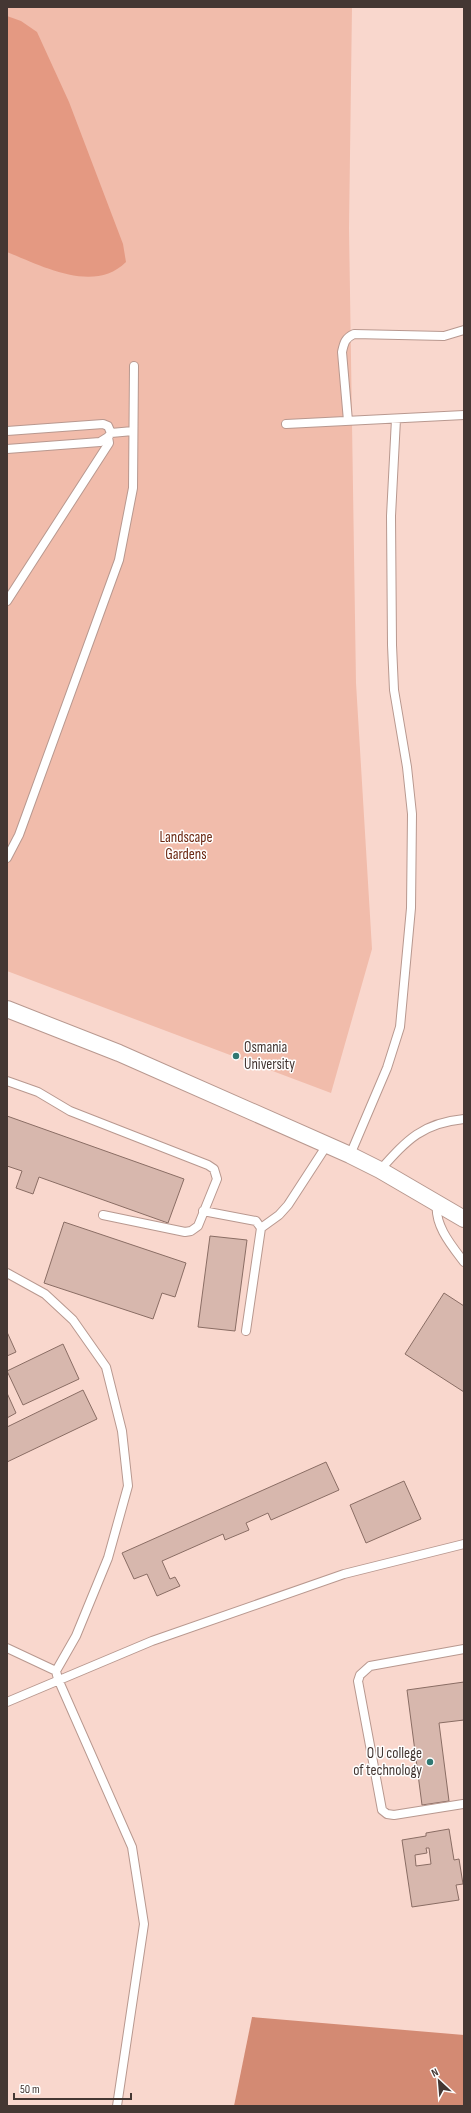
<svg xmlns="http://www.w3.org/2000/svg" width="471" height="2113" font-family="'Sofia Sans Condensed',sans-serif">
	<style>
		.green { fill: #f1bcab }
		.forest { fill: #d38a73 }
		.water { fill: #e49982 }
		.building { fill: #d7b7ad; stroke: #8a6d64; fill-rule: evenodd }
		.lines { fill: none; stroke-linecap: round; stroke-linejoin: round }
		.service-casing { stroke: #b8988f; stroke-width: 10 }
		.minor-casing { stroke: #b8988f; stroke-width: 18 }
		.service { stroke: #fff; stroke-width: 8 }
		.minor { stroke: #fff; stroke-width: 16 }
		.poi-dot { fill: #307872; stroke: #fff; stroke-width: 1.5 }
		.labels { text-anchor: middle; stroke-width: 3; stroke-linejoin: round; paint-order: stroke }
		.park-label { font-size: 15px; fill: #6b2812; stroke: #fff }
		.poi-label { font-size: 15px; fill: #443733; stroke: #fff; text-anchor: start }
	</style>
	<rect width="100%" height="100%" fill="#f9d7cd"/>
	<path class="green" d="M7 7H352L349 228 356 683 372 949 331 1093 7 971Z"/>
	<path class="forest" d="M252 2017 464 2035V2106H234Z"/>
	<path class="water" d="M7 16 21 21 37 32 69 102 123 244 126 262C94 294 42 266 7 252Z"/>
	<path class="building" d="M7 1116 184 1179 168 1223 39 1177 33 1194 16 1188 22 1171 7 1166Z
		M64 1222 186 1263 175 1297 162 1293 153 1319 44 1283Z
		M210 1236 247 1240 235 1331 198 1327Z
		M444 1293 464 1306V1392L405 1354Z
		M7 1332 16 1352 7 1356Z
		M63 1344 79 1379 23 1405 7 1371Z
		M83 1390 97 1419 7 1462V1427Z
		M7 1393 16 1413 7 1418Z
		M326 1462 339 1490 271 1520 268 1513 246 1523 249 1530 225 1540 223 1534 162 1561 170 1579 175 1577 180 1586 157 1596 147 1574 134 1579 122 1553Z
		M404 1481 421 1519 366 1543 350 1505Z
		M464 1682V1720L439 1723 449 1801 422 1805 407 1690Z
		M449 1829 454 1860 459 1859 463 1884 456 1885 459 1900 412 1907 402 1840 426 1836V1833ZM426 1848H429L431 1864 416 1866 415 1855 427 1853Z"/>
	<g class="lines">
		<g class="service-casing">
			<path id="service" d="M348 421 342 352C344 343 345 338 354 334L444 336 464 330
				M286 424 464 415
				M7 431 103 424 108 426 111 433 108 437 109 443 7 601
				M111 433 133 431
				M7 449 100 442 108 437
				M7 858 19 835 119 560 133 488 134 366
				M7 1081 38 1092 70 1111 208 1165 214 1169 217 1179 198 1226 191 1231 185 1232 103 1215
				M350 1155 387 1068 400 1027 411 908 412 814 407 767 394 690 392 645 391 516 396 419
				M380 1170C407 1140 422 1123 464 1119
				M437 1203C434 1225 451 1245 464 1262
				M203 1211 256 1221 261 1228 246 1331
				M261 1228 279 1215 288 1205 327 1145
				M7 1273 45 1294 73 1320 106 1367 122 1431 128 1486 108 1558 76 1636 56 1671 58 1679 132 1847 144 1924 117 2106
				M7 1648 56 1671
				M7 1702 152 1641 344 1574 464 1544
				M463 1804 394 1815 387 1814 382 1810 358 1681 360 1675 370 1666 464 1649"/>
		</g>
		<g class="minor-casing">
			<path id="minor" d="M7 1009 119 1053 350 1155 380 1170 464 1219"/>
		</g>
		<use href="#service" class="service"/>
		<use href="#minor" class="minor"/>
	</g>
	<g class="poi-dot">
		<circle cx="236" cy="1056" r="4"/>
		<circle cx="430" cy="1762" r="4"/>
	</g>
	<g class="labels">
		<g class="park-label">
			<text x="186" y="842">Landscape<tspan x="186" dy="17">Gardens</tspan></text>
		</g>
		<g class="poi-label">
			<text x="244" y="1052">Osmania<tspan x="244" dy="17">University</tspan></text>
			<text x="422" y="1758" text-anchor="end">O U college<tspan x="422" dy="17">of technology</tspan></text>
		</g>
	</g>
	<rect width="471" height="2113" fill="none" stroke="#443733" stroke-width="16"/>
	<g transform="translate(439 2081) rotate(334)" stroke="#ffffff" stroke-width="3" paint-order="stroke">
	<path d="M0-3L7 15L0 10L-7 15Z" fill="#443733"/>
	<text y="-6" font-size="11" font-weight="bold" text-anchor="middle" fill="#443733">N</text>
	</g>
	<path d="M14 2093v6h117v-6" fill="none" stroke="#443733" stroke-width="2"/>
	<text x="20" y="2093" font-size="12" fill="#443733" stroke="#ffffff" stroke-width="3" paint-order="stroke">50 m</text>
</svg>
